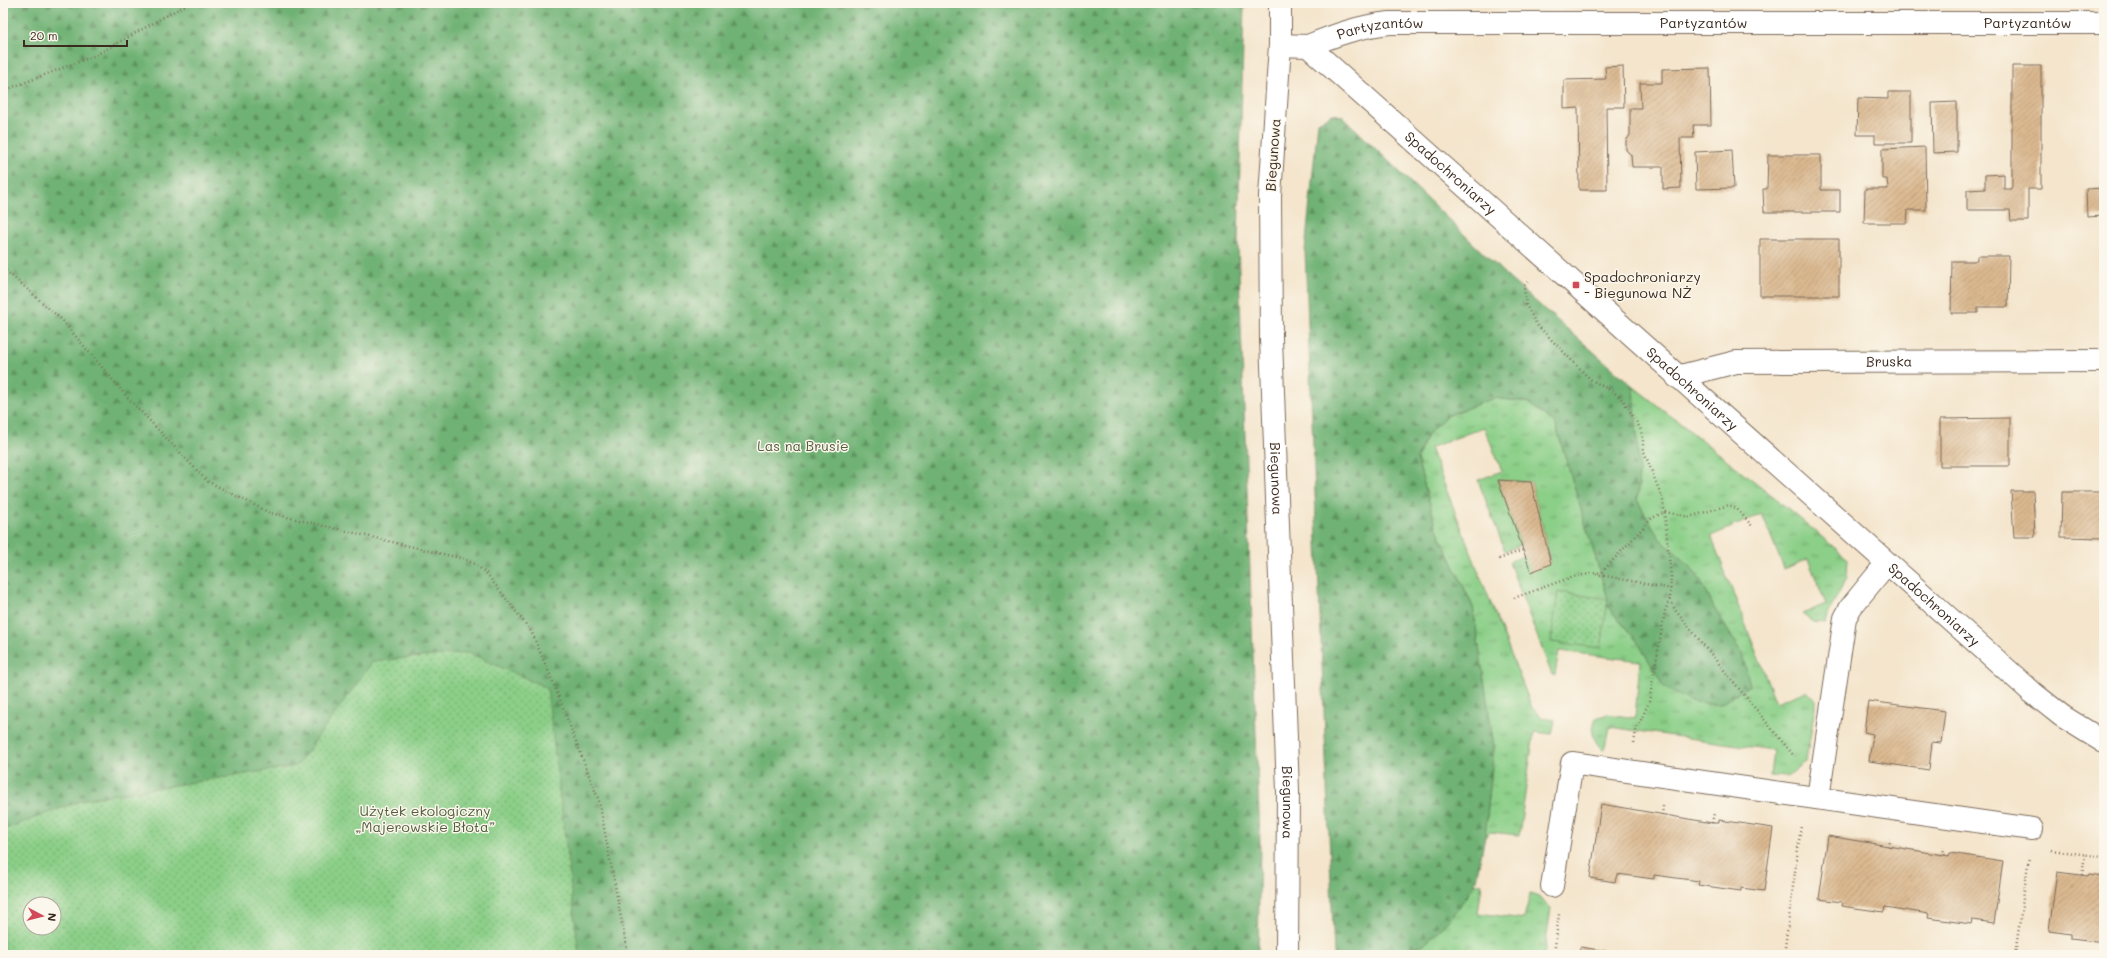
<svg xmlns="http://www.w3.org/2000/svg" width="2107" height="958" font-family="Mali,sans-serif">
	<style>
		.grass { fill: url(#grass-tufts); stroke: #637c53 }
		.forest { fill: url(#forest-firs); stroke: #566e49 }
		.park { fill: url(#park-dots); stroke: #637c53; fill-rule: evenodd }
		.building { fill: url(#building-hatch) }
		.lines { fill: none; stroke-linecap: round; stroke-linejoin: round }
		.minor-casing { stroke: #7c6b5b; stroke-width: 24 }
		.path { stroke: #7c6b5b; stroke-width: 2.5; stroke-dasharray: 1 3; stroke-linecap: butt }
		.minor { stroke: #fff; stroke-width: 22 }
		.poi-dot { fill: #d1495b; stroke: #fbf7ec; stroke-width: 1.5 }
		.labels { text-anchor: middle; stroke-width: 3; stroke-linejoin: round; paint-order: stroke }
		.street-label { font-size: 14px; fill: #3b2a1e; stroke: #fbf7ec }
		.poi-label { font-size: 14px; fill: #3b2a1e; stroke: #fbf7ec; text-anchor: start }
		.park-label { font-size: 14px; fill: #535c3e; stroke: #fbf7ec }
	</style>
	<defs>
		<pattern id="grass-tufts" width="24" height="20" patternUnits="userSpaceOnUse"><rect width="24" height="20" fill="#8bcf88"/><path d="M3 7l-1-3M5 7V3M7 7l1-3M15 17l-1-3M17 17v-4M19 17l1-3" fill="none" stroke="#73a86f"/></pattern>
		<pattern id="forest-firs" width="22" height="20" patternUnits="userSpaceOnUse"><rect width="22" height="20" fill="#70b274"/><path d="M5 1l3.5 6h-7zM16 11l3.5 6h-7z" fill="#5d915f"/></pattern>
		<pattern id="park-dots" width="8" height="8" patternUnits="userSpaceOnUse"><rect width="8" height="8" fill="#8bcf88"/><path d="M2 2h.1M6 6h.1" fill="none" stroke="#73a86f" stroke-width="1.8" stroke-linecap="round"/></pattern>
		<pattern id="building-hatch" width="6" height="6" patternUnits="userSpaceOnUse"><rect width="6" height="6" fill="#dbb991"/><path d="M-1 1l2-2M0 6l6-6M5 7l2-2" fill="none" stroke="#b39776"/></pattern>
	</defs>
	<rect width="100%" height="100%" fill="#fbf7ec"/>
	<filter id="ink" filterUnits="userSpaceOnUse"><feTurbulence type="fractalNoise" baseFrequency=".025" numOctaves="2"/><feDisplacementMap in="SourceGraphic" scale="8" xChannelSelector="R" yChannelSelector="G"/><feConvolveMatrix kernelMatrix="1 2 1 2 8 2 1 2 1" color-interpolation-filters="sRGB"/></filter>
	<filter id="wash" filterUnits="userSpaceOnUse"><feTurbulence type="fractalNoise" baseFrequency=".012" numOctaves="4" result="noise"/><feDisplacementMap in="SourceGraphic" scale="16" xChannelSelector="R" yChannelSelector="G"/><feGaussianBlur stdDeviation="0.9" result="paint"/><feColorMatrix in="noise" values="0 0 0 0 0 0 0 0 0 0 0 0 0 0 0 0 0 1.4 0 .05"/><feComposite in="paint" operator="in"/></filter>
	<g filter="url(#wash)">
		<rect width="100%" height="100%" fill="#f4e5cc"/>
		<path class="grass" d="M1634 387 1773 496 1848 559 1847 578 1830 609 1826 623 1813 622 1802 614 1826 604 1808 559 1784 569 1762 514 1711 536 1776 703 1806 691 1816 701 1806 761 1787 777 1770 776 1773 750 1609 727 1604 751C1593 741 1590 732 1596 718L1608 714 1635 718 1640 661 1559 651 1555 675H1552L1509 562 1525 555 1551 563 1531 482 1498 480 1521 545 1505 551 1478 480 1502 471 1484 427 1430 448 1532 708 1541 717 1555 720 1552 734 1534 732 1519 835 1490 832 1485 837 1494 747 1473 607 1437 529 1417 459 1427 435 1446 416 1494 398 1527 402 1555 423 1608 599 1607 606 1637 641 1719 704 1750 685 1742 654 1713 606 1701 581 1687 563 1659 538 1637 500 1639 473Z
			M1475 884H1482L1478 913 1524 919 1530 894C1539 895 1544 901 1551 908L1544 955H1398L1425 943 1449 920Z"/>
		<path class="forest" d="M3 3H1244L1238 244 1260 843 1258 955H494L469 902 3 903Z
			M1333 114 1342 116 1511 280 1634 387 1639 473 1637 500 1659 538 1687 563 1701 581 1713 606 1742 654 1750 685 1719 705 1689 701 1665 688 1637 641 1607 606 1608 599 1555 423 1527 402 1494 398 1446 416 1427 435 1417 459 1437 529 1473 607 1494 747 1485 837 1475 884 1449 920 1425 943 1398 955H1334L1305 251 1318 122Z"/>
		<path class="park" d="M1558 592 1608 599 1601 648 1551 642Z
			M469 653 547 688 579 955H3V830L86 799 297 766 373 661ZM30 904H54V928H30Z"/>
		<g id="blocks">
			<path class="building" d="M1623 66 1624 107H1606L1607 190H1579L1578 108 1564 109V80L1606 79 1605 67Z
				M2012 66H2041V189H2028V221H2011L2010 210H1967V190L1985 189V175L2004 174V189H2012Z
				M1710 68 1711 125H1693L1694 138H1680L1681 188 1663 189V167H1632L1631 155 1626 150V141L1630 135V108H1641L1640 83H1662V69Z
				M1888 92H1911V143H1875V135H1857L1858 98 1888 99Z
				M1957 102V152L1933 153 1932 103Z
				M1925 147 1926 210H1908L1907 223H1864L1865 189H1888L1887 179H1882V149Z
				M1732 150 1734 188 1696 189 1695 152Z
				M1768 155H1821V190H1840V212H1764L1763 189H1767Z
				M2104 188V216L2087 217 2086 189Z
				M1760 239H1839V296H1760Z
				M1977 256H2009L2008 307H1978V313H1951L1952 261H1977Z
				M2010 418V466H1940V419Z
				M1498 480 1531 482 1551 564 1531 572Z
				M2011 491H2033L2035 537H2014Z
				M2062 492H2101V501H2104V538L2061 537Z
				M1868 701 1945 711 1941 743 1932 742 1929 770 1869 761 1873 734 1864 732Z
				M1601 804 1712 823H1719V820L1773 828 1764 891 1741 888V891L1698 885 1699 881 1654 875V879L1617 874 1615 882 1590 878Z
				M1828 836 1943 855 1948 856 1949 853 2003 861 1994 923 1972 920 1971 924 1928 918 1929 914 1885 907 1884 912 1841 906 1842 902 1819 899Z
				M2057 872 2088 876 2089 874 2104 876V943L2071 939V934L2049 931Z
				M1580 947 1606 951 1605 955H1579Z"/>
		</g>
	</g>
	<g filter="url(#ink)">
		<use href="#blocks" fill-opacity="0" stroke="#7c6b5b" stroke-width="1"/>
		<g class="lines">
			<g class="minor-casing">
				<g id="minor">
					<path id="s1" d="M1280 3V45L1270 196 1271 339 1288 791 1287 955"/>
					<path id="s2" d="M1280 45 1308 46 2033 693 2062 716 2104 742"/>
					<path id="s3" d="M1308 46C1335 35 1360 26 1390 23H2104"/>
					<path id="s4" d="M1677 377 1736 362 2104 361"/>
					<path d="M1818 798 1845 618 1851 607 1887 563"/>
					<path d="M1552 886 1572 763 2032 829"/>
				</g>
			</g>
			<path class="path" d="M3 91 96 55 189 3
				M3 268 61 319 128 398 207 481 270 513 464 559 475 564 487 574 531 631 553 682 599 801 628 955
				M1528 282 1524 286 1526 305 1537 325 1590 379 1615 393 1623 400 1640 428 1643 438V449L1663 500 1671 577 1670 599 1675 610 1794 756
				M1499 559 1523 550
				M1596 574 1671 589
				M1514 598 1572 577 1602 572 1652 518 1665 512 1689 517 1729 505 1737 509 1753 527
				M1634 743 1636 731 1649 702 1665 611 1670 599
				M1662 815 1663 806
				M1712 823 1714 813
				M1889 847 1890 839
				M2051 850 2104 857
				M1943 855 1944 847
				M2082 875 2085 855
				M1554 955 1559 914
				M1784 955 1801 826
				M2015 955 2029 857"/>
			<use href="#minor" class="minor"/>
		</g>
	</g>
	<rect class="poi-dot" x="1572" y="281" width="8" height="8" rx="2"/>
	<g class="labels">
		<g class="street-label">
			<text dy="5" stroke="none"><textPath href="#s3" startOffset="399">Partyzantów</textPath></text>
			<text dy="5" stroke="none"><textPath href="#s3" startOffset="723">Partyzantów</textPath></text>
			<text dy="5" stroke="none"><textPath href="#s3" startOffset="75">Partyzantów</textPath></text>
			<text transform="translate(1273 155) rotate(-86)" y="5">Biegunowa</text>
			<text dy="5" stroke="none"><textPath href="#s2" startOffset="219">Spadochroniarzy</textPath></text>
			<text dy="5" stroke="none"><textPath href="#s4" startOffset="214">Bruska</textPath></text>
			<text dy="5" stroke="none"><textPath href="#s2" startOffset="543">Spadochroniarzy</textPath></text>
			<text dy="5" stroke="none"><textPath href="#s1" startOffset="476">Biegunowa</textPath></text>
			<text dy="5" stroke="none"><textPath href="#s2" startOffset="867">Spadochroniarzy</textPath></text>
			<text dy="5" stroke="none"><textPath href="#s1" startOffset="800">Biegunowa</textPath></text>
		</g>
		<g class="poi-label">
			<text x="1584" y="282">Spadochroniarzy<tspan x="1584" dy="16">- Biegunowa NŻ</tspan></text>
		</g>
		<g class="park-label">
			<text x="803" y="451">Las na Brusie</text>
			<text x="425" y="816">Użytek ekologiczny<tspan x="425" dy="16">„Majerowskie Błota”</tspan></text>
		</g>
	</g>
	<rect width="2107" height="958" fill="none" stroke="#fbf7ec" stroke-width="16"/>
	<g transform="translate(42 916) rotate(97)"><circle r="19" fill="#fbf7ec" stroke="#aea59a"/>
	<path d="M0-3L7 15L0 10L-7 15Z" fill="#d1495b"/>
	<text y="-6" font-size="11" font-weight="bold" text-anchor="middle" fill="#3b2a1e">N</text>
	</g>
	<path d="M24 40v6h103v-6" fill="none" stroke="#3b2a1e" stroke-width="2"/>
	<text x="30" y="40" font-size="12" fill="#3b2a1e" stroke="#fbf7ec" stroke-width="3" paint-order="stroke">20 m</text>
</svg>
